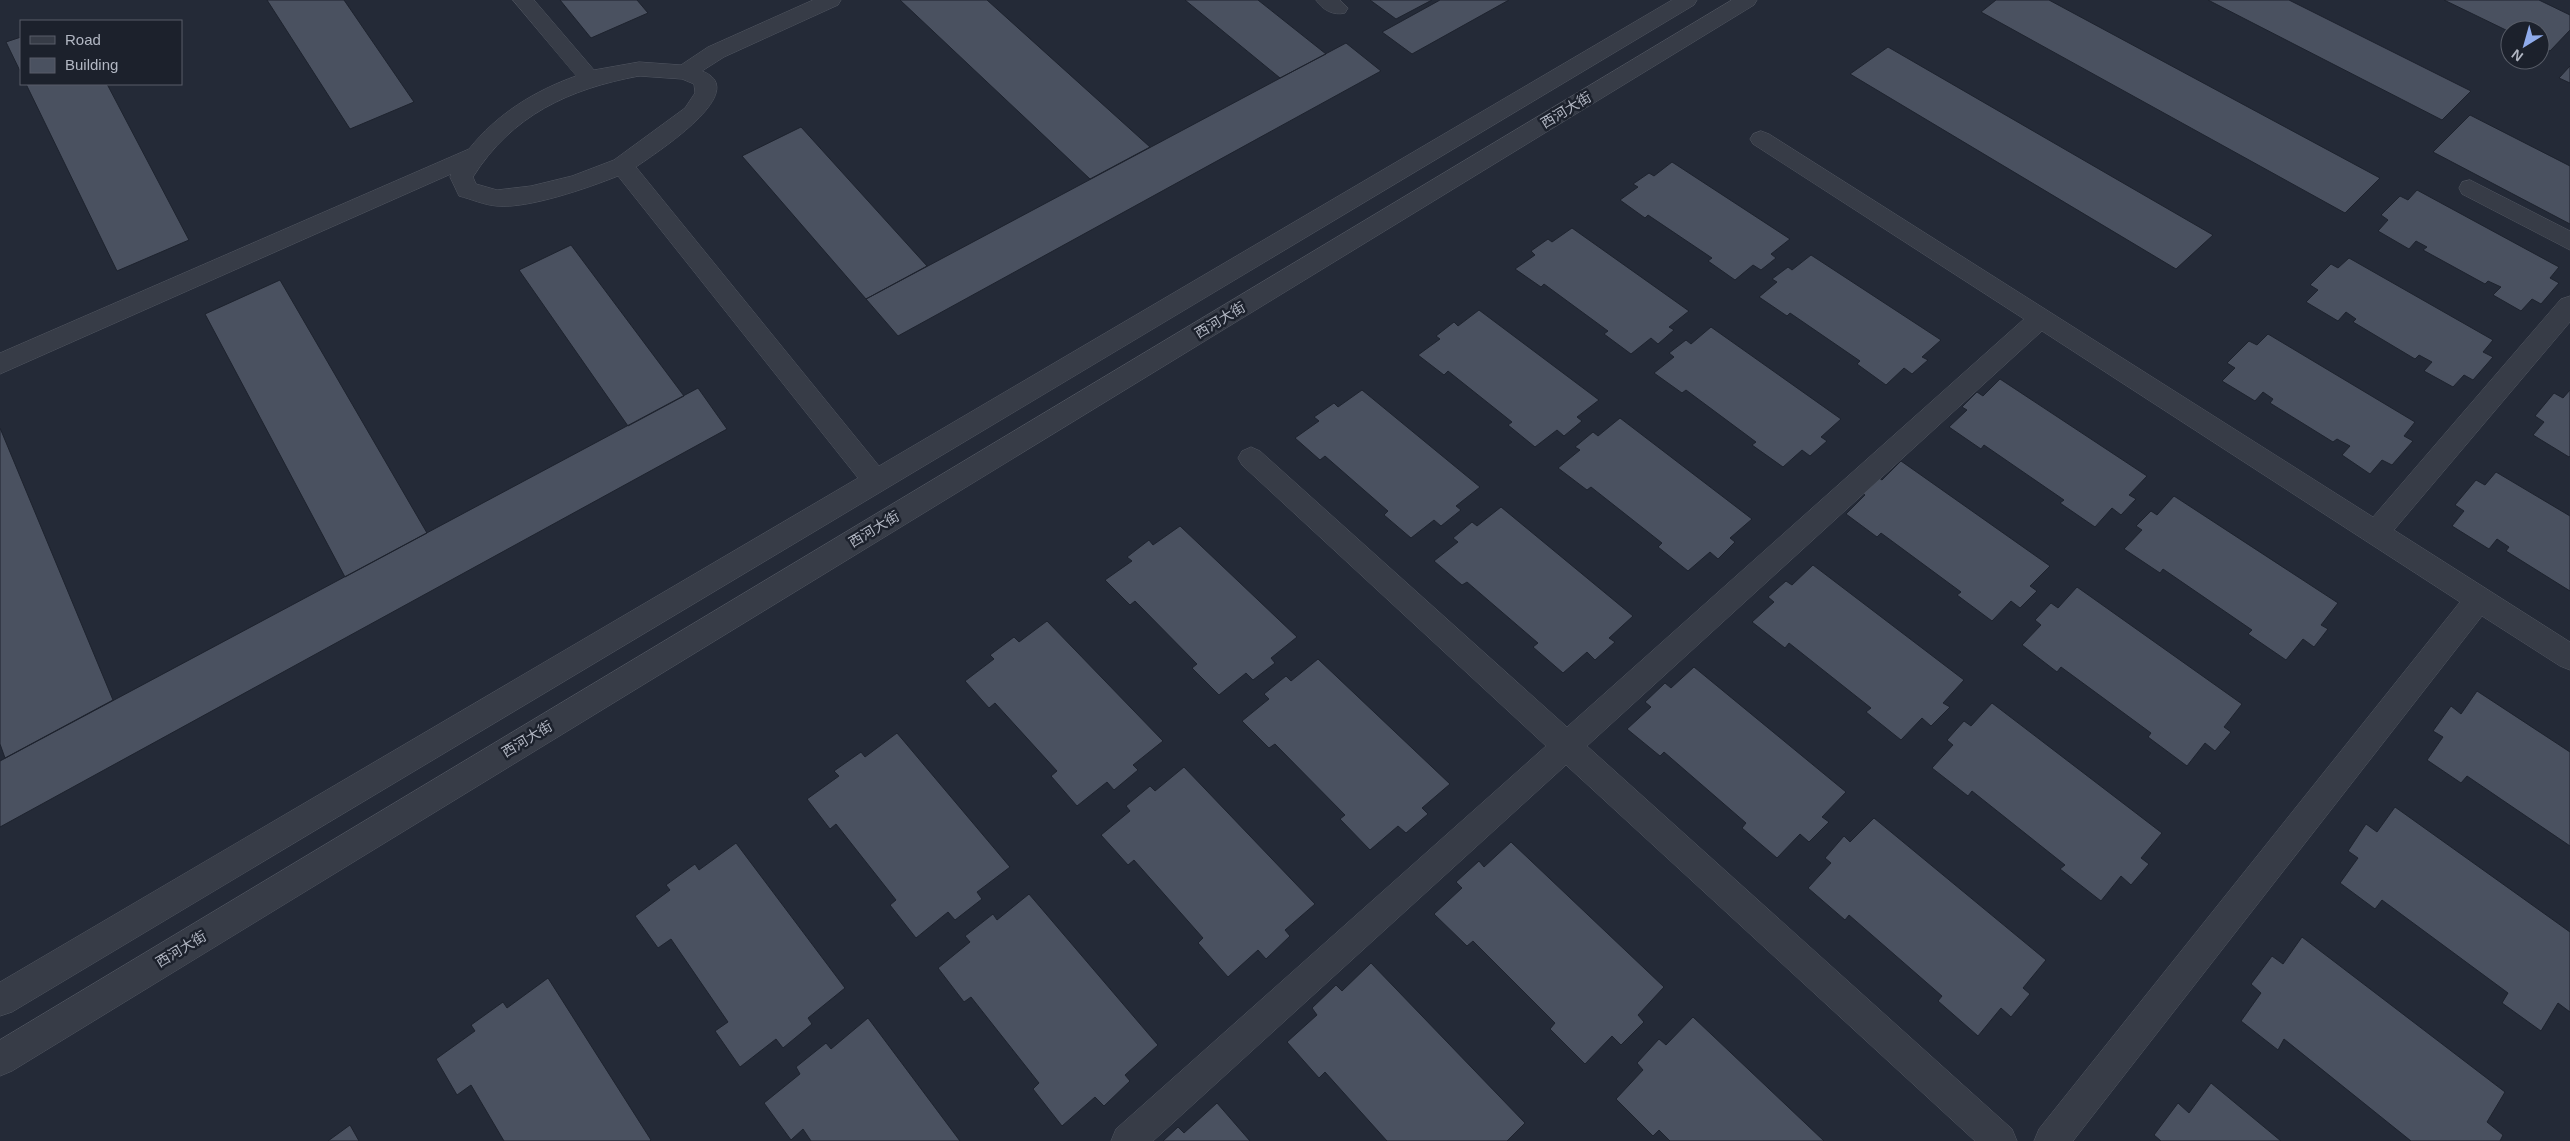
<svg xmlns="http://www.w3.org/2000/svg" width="2570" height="1141" font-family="Arial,'Noto Sans SC',sans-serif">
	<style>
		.building { fill: #4a5160; stroke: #1e232e }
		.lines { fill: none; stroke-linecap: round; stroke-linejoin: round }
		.minor-casing { stroke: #525762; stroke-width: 1 }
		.minor { fill: #373c47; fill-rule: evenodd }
		.labels { text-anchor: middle; stroke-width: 5; stroke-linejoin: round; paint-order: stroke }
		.street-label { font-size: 14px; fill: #b2b7c3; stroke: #1c212c }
	</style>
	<rect width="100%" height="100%" fill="#242a37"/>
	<path class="building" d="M267 0H344L414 102 350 129Z
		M560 0H637L648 13 591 38Z
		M900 0H987L1150 147 1090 179Z
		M1185 0H1258L1326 54 1280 78Z
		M1370 0H1432L1396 19Z
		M1440 0H1509L1412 54 1382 32Z
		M1996 0H2049L2380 178 2345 213 1981 12Z
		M2208 0H2289L2471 91 2442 120Z
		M2444 0H2539L2570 15V30L2550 51 2540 46V30L2510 32Z
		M21 37V73L6 42Z
		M1346 43 1381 71 898 336 866 299Z
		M1888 47 2213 235 2176 269 1850 74Z
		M2570 66V83L2559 78Z
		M26 84H107L189 240 117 271Z
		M2470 115 2570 166V224L2433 152Z
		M801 127 927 266 866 299 742 156Z
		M1672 162 1790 239 1771 254 1776 258 1761 270 1753 265 1735 280 1708 261 1712 258 1648 215 1645 218 1620 200 1638 187 1633 184 1649 173 1654 176Z
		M2417 190 2559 267 2550 278 2559 283 2541 304 2532 299 2521 311 2493 295 2501 287 2488 281 2485 284 2423 250 2427 247 2416 241 2409 249 2378 231 2388 220 2381 215 2400 196 2408 200Z
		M1572 228 1689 311 1669 327 1674 330 1658 344 1651 338 1631 354 1604 334 1608 331 1544 284 1541 287 1515 269 1535 255 1531 251 1548 239 1552 242Z
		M571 245 684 396 628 426 519 270Z
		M1811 255 1941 340 1922 357 1928 360 1912 374 1904 368 1886 385 1857 364 1860 361 1790 313 1787 316 1759 297 1777 282 1772 279 1788 267 1792 270Z
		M2349 258 2493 340 2483 352 2493 357 2473 380 2464 375 2453 387 2424 371 2432 362 2419 355 2415 359 2353 322 2356 319 2346 312 2338 321 2306 302 2318 290 2310 285 2331 264 2338 268Z
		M280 280 427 533 345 577 205 314Z
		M1479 310 1599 400 1577 417 1582 421 1564 436 1557 430 1535 447 1508 425 1512 422 1448 371 1444 375 1418 355 1440 339 1436 336 1454 322 1458 326Z
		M1711 327 1841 419 1821 437 1827 441 1810 456 1802 450 1783 467 1752 445 1756 442 1686 390 1682 393 1654 373 1674 357 1669 353 1686 340 1691 344Z
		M2268 334 2415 422 2404 436 2413 441 2392 465 2382 460 2370 474 2342 455 2350 446 2337 439 2333 442 2270 403 2273 399 2263 392 2255 401 2222 381 2235 368 2227 363 2249 341 2257 345Z
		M2000 379 2147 476 2129 495 2136 499 2121 515 2112 508 2095 527 2060 503 2064 500 1984 445 1981 449 1949 427 1967 410 1962 407 1977 392 1983 396Z
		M698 388 727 429 0 827V761Z
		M1362 390 1480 487 1456 506 1461 510 1441 526 1434 520 1411 538 1384 515 1388 511 1325 456 1320 460 1295 438 1319 421 1314 417 1334 403 1338 407Z
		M2570 390V456L2569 457 2533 435 2544 422 2535 416 2554 393 2563 398Z
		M1620 418 1752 519 1730 538 1735 542 1718 559 1710 552 1688 571 1658 547 1662 543 1591 487 1587 490 1558 468 1580 450 1575 447 1593 432 1598 436Z
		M0 428 113 700 5 758 0 744Z
		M1901 461 2050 566 2030 586 2037 591 2020 608 2011 601 1992 621 1957 595 1961 592 1881 533 1877 537 1846 514 1865 495 1860 491 1876 476 1882 480Z
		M2496 472 2570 516V591L2506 551 2509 547 2497 539 2489 549 2452 526 2464 511 2455 505 2476 480 2485 485Z
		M2174 496 2338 603 2321 625 2328 629 2314 647 2303 639 2286 660 2248 634 2252 630 2163 569 2160 573 2124 549 2142 530 2136 526 2151 511 2157 515Z
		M1501 507 1633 616 1609 638 1615 642 1595 660 1587 652 1563 673 1533 647 1538 643 1467 582 1462 585 1434 561 1458 542 1453 538 1472 522 1477 526Z
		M1180 526 1297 637 1271 658 1275 663 1253 680 1246 673 1219 695 1192 668 1197 664 1135 601 1130 605 1105 580 1132 561 1127 557 1149 540 1153 545Z
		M1813 565 1964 680 1943 703 1950 707 1931 726 1922 718 1901 740 1866 712 1871 708 1789 643 1785 648 1752 622 1774 602 1768 597 1786 581 1792 585Z
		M2077 587 2242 704 2224 727 2231 732 2215 751 2205 743 2187 766 2148 737 2151 733 2061 667 2057 672 2022 645 2041 625 2035 620 2051 603 2058 608Z
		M1047 621 1163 741 1133 765 1138 770 1114 790 1107 782 1077 806 1051 776 1057 771 995 703 989 708 965 681 994 659 990 655 1014 637 1019 642Z
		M1318 659 1450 784 1422 808 1428 814 1406 833 1398 826 1370 850 1340 819 1345 815 1275 744 1269 748 1242 721 1269 699 1264 694 1286 676 1291 681Z
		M1694 667 1846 792 1822 817 1829 822 1809 842 1800 834 1777 858 1742 828 1746 823 1664 752 1660 756 1627 729 1651 707 1645 702 1665 683 1671 688Z
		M2477 691 2570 752V846L2467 776 2461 783 2427 760 2443 737 2433 731 2451 706 2461 714Z
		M1992 703 2162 833 2141 858 2149 864 2131 885 2121 876 2101 901 2060 869 2065 865 1972 791 1968 796 1932 768 1953 745 1947 740 1964 721 1971 726Z
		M897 733 1010 867 977 892 982 899 955 920 948 912 916 938 890 905 896 900 836 824 830 829 807 799 839 776 834 771 861 752 865 757Z
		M1184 767 1315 904 1285 930 1290 936 1266 959 1258 950 1228 977 1198 943 1203 938 1134 860 1128 865 1101 835 1130 811 1126 806 1150 786 1155 791Z
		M2395 807 2570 932V1012L2558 1003 2541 1031 2502 1003 2508 993 2382 900 2375 909 2340 883 2358 858 2348 851 2366 824 2377 832Z
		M1874 818 2046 960 2023 988 2030 994 2011 1017 2001 1008 1978 1036 1938 1001 1942 996 1849 915 1845 920 1808 888 1831 863 1825 858 1844 836 1850 842Z
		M1511 842 1664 987 1638 1015 1644 1022 1621 1045 1612 1036 1585 1064 1550 1029 1555 1023 1473 941 1467 946 1434 914 1462 888 1456 882 1479 861 1484 867Z
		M736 843 845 988 808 1018 812 1024 783 1048 776 1039 740 1067 715 1031 728 1022 671 939 658 948 635 916 670 890 666 885 695 864 699 870Z
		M1029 894 1158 1045 1125 1075 1130 1081 1104 1106 1095 1097 1062 1126 1033 1089 1039 1083 971 997 964 1002 938 968 970 942 965 936 993 914 997 920Z
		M2302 937 2505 1092 2487 1122 2503 1135 2500 1141H2411L2284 1039 2278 1050 2241 1021 2261 993 2251 984 2272 956 2283 964Z
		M1371 963 1525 1123 1507 1141H1387L1325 1072 1319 1078 1287 1042 1317 1015 1312 1008 1336 985 1342 991Z
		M548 978 651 1140 650 1141H504L471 1085 457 1095 436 1059 475 1031 471 1025 503 1002 507 1008Z
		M1693 1017 1824 1141H1670L1659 1130 1653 1136 1616 1099 1643 1070 1637 1063 1659 1039 1666 1045Z
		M868 1018 960 1141H811L803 1129 791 1140 764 1103 800 1074 796 1067 826 1043 831 1049Z
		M2211 1083 2281 1141H2161L2154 1135 2178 1103 2189 1113Z
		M1217 1103 1250 1141H1163L1178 1127 1184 1133Z
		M350 1125 359 1141H328Z"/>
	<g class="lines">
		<g class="minor-casing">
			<path id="minor" d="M513 0H534L594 70 639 62 681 65 708 47 813 0H841L838 5 724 57 702 71C754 91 654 154 636 167L879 466 1672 0H1697L1694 5 12 1012 0 1016V982L858 478 618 176C588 188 528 209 497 206 484 205 471 199 459 196L450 177 451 174 0 374V353L469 149C497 114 534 91 576 76ZM639 76 682 79 694 84 695 93 685 108 614 160 572 176 531 186 497 190 476 184 473 177C512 115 569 89 639 76Z
				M1316 0H1340L1348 8 1345 13C1334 16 1322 10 1316 0Z
				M1732 0H1757L1754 5 12 1071 0 1076V1040Z
				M1761 131 1769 134 2373 517 2561 299 2570 296V322L2394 530 2570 642V670L2560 666 2482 616 2073 1141H2034L2039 1129 2460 602 2042 331 1587 746 2012 1129 2017 1141H1975L1566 765 1153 1141H1111L1116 1129 1546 746 1242 465 1238 458 1242 451 1251 447 1260 451 1567 727 2024 319 1753 144 1750 139 1753 134Z
				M2470 180 2570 231V250L2462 194 2459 188 2462 182Z"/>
		</g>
		<use href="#minor" class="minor"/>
	</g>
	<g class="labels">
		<g class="street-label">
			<text transform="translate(1566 110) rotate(-31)" y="5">西河大街</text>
			<text transform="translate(1220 320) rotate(-31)" y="5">西河大街</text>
			<text transform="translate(874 529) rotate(-31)" y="5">西河大街</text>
			<text transform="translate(527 739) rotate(-31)" y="5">西河大街</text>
			<text transform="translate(181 949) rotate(-31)" y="5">西河大街</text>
		</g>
	</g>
	<rect x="20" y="20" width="162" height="65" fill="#1c212c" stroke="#585d68"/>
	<rect x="30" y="36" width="25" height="8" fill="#373c47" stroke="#585d68"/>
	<text x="65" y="45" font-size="15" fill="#b2b7c3">Road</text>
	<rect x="30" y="58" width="25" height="15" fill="#4a5160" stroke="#585d68"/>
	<text x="65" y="70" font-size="15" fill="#b2b7c3">Building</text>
	<g transform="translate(2525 45) rotate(217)"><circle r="24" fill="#1c212c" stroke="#585d68"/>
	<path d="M0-4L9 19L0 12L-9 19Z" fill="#8fabeb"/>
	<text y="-8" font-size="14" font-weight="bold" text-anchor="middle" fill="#b2b7c3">N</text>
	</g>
</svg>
